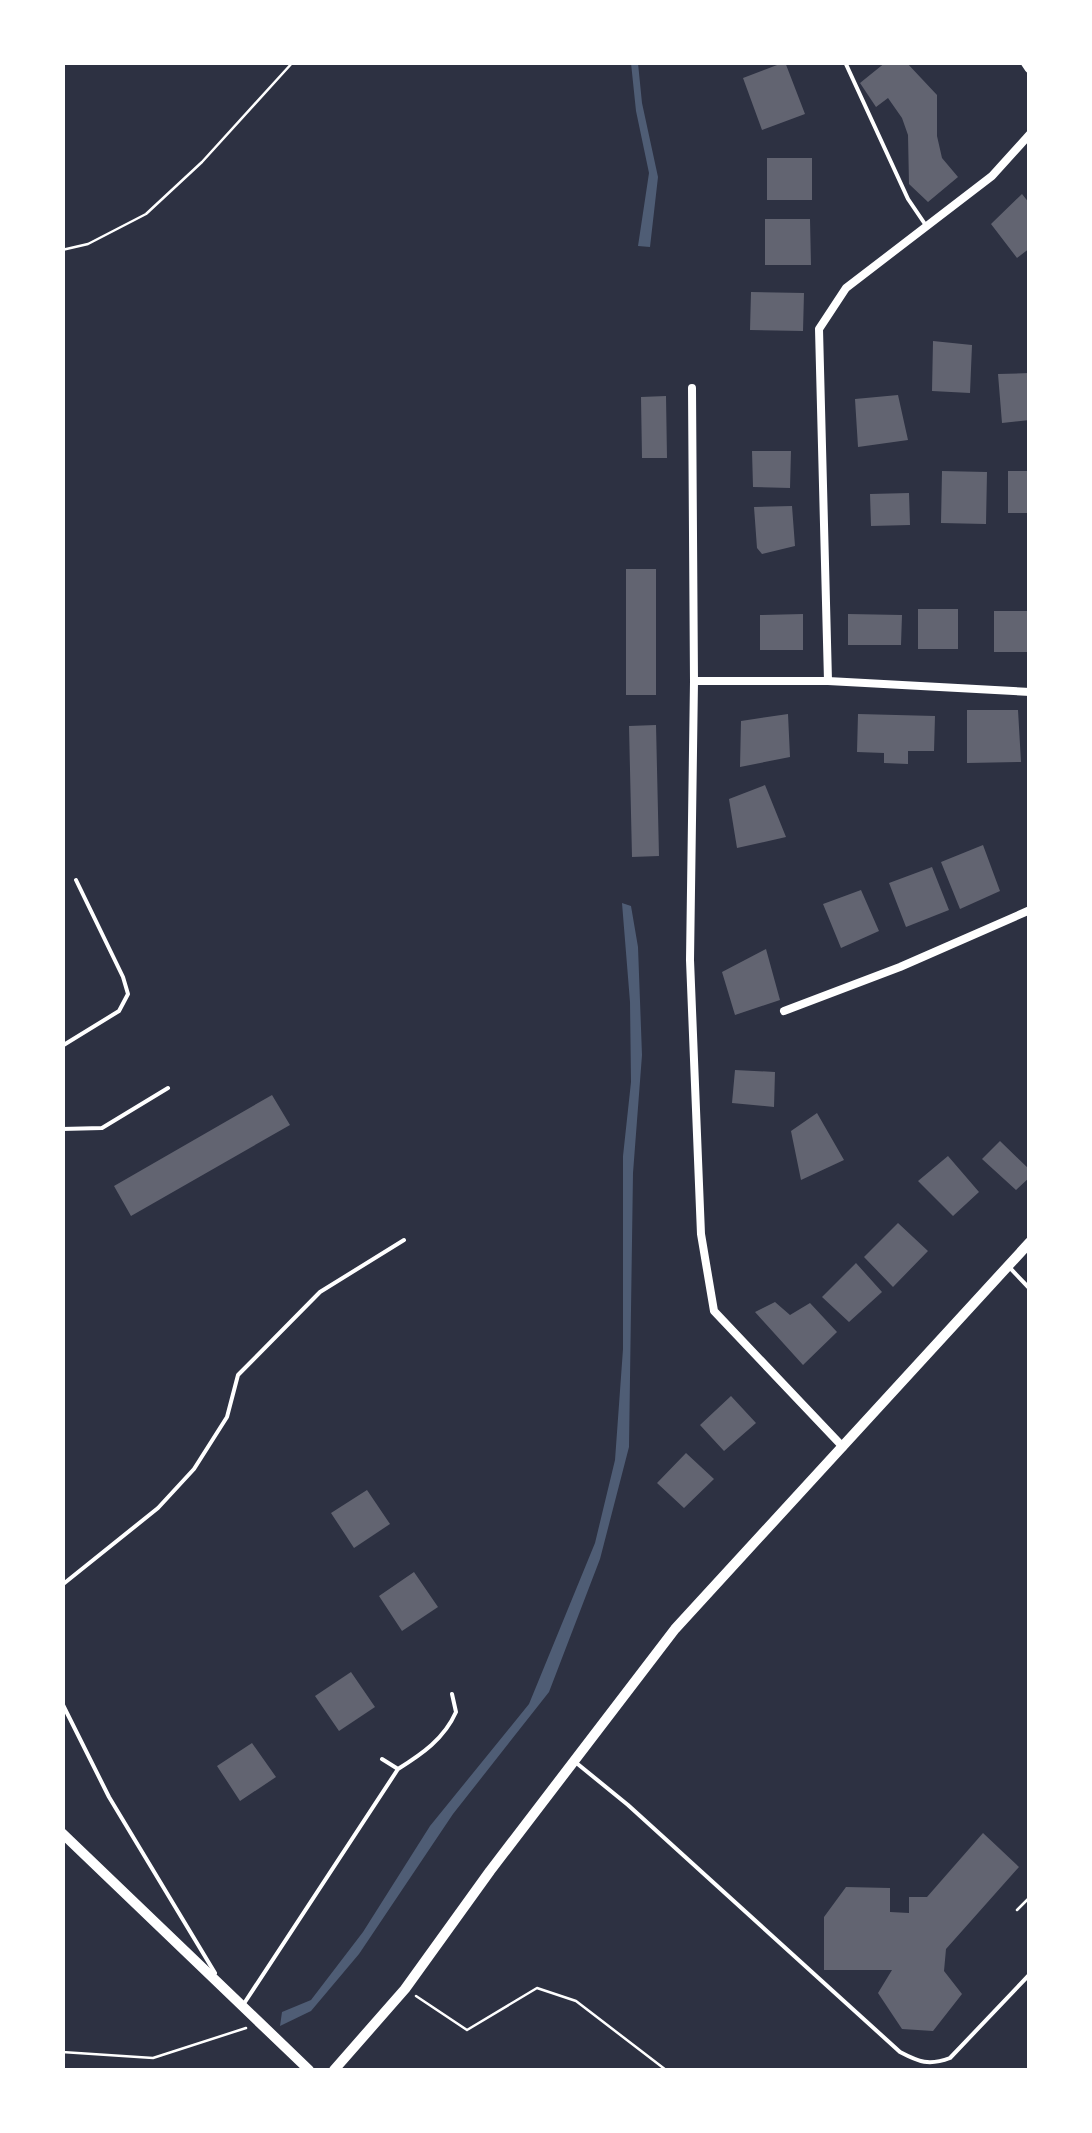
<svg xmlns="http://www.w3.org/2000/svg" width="1092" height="2133" font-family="Raleway,sans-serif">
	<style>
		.water { fill: #4f5d75 }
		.building { fill: #626471 }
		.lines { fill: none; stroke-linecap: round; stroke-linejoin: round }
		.path { stroke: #fff; stroke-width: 2.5 }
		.service { stroke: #fff; stroke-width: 4 }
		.minor { stroke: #fff; stroke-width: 8 }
		.tertiary { stroke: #fff; stroke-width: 10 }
		.secondary { stroke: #fff; stroke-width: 11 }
	</style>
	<rect width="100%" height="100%" fill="#2d3142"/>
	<path class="water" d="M631 63H638L642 103 658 177 650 247 638 246 649 173 636 111Z
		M622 903 631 906 638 947 642 1055 633 1173 629 1447 600 1559 549 1692 453 1814 359 1954 311 2011 280 2026 282 2012 311 2000 363 1932 430 1826 529 1704 595 1543 615 1460 623 1349V1156L631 1082 630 1002Z"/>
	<path class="building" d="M785 62 805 114 762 130 743 78Z
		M886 62H906L937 95V136L942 158 958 177 928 202 909 184 908 135 902 118 888 98 876 107 860 83Z
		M767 158H812V200H767Z
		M1022 194 1030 204V248L1017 258 991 224Z
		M765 219H810L811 265H765Z
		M751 292 804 293 803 331 750 330Z
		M933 341 972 345 970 393 932 391Z
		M1030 373V420L1002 423 998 374Z
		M898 395 908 440 858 447 855 399Z
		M666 396 667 458H642L641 397Z
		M752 451H791L790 488 753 487Z
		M942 471 987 472 986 524 941 523Z
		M1008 471H1030V513H1008Z
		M909 493 910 525 871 526 870 494Z
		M792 506 795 546 762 554 757 548 754 507Z
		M626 569H656V695H626Z
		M918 609H958V649H918Z
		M994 611H1030V652H994Z
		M803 614V650H760V615Z
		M848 614 902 615 901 645H848Z
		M967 710H1018L1021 762 967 763Z
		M788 714 790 757 740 767 741 721Z
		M858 714 935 716 934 751H908V764L884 763V753L857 752Z
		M656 725 659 856 632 857 629 726Z
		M765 785 786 837 737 848 729 799Z
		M983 845 1000 891 960 909 941 862Z
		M932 867 949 910 906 927 889 883Z
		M861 890 879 931 841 948 823 904Z
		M766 949 780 1000 735 1015 722 972Z
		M735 1070 775 1072 774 1107 732 1103Z
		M272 1095 290 1125 131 1216 114 1186Z
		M817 1113 844 1160 801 1180 791 1131Z
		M1000 1141 1030 1170V1177L1016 1190 982 1159Z
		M948 1156 979 1192 953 1216 918 1181Z
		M898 1223 928 1251 893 1287 864 1257Z
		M856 1263 882 1292 849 1322 822 1297Z
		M775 1302 790 1315 810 1303 837 1332 803 1365 755 1312Z
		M731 1396 756 1423 724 1451 700 1425Z
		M686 1453 714 1479 684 1508 657 1483Z
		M367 1490 390 1524 354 1548 331 1513Z
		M414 1572 438 1607 402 1631 379 1596Z
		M351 1672 375 1707 339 1731 315 1696Z
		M252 1743 276 1777 240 1801 217 1766Z
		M983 1833 1019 1867 946 1949 944 1971 962 1994 933 2031 902 2029 878 1993 892 1970H824V1917L846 1887 890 1888V1912L909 1913V1897H927Z"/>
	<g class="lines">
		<path class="path" d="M62 250 88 244 146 214 202 162 293 62
			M1017 1910 1030 1897
			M416 1996 467 2030 537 1988 576 2001 666 2070
			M62 2052 153 2058 246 2028"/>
		<path class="service" d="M845 62 908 199 927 227
			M62 1046 119 1011 128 994 123 977 76 880
			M62 1129 102 1128 168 1088
			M1010 1268 1030 1289
			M62 1585 158 1508 194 1469 227 1417 238 1375 320 1292 404 1240
			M62 1703 109 1797 215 1973
			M382 1759 398 1769
			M574 1761 628 1805 900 2052C919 2062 929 2066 950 2058L1030 1974
			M245 2002 398 1769C422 1754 444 1739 456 1712L452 1694"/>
		<path class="minor" d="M1030 134 992 176 846 288 819 329 828 681 1030 692
			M692 388 694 681 690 960 701 1234 714 1311 843 1447
			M694 681H828
			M784 1011 900 967 1030 910"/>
		<path class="tertiary" d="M62 1833 309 2070
			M334 2070 405 1989 490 1871 675 1629 1030 1242"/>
		<path class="secondary" d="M1026 62 1030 68"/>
	</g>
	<rect width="1092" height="2133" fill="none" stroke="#ffffff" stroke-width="130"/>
</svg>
